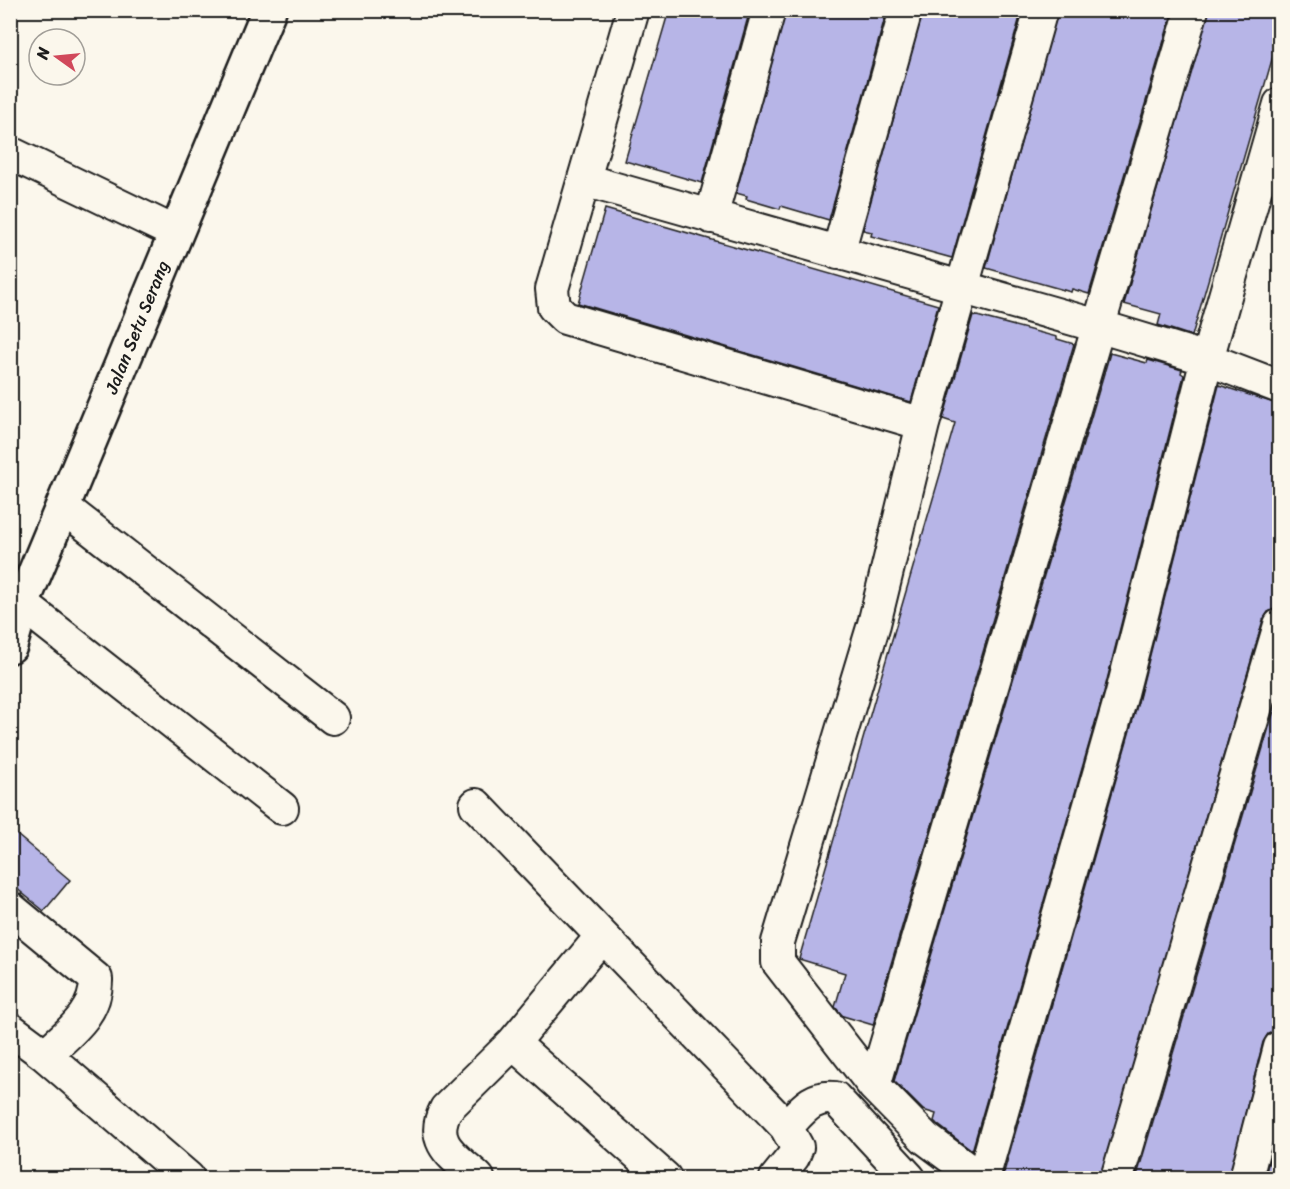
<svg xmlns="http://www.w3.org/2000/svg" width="1290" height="1189" font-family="Sriracha,sans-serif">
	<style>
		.building { fill: #b7b5e7; stroke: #1c1c1c; stroke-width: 1.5 }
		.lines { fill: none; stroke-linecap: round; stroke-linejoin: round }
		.minor-casing { stroke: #1c1c1c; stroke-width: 36 }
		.tertiary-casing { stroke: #1c1c1c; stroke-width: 38 }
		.minor { stroke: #fbf7ec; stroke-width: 32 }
		.tertiary { stroke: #fbf7ec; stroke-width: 33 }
		.labels { text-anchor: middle; stroke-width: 4.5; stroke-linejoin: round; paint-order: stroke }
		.street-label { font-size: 18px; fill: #1c1c1c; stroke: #fbf7ec }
	</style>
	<rect width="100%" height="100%" fill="#fbf7ec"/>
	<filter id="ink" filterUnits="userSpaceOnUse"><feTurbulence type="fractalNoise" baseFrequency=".0167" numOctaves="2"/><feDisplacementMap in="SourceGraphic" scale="12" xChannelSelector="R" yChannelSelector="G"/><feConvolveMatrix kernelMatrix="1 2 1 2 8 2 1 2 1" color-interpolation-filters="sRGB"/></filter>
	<g filter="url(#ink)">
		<path class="building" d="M669 10H750L702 183 625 161Z
			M786 10H887L829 220 781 206 780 209 746 199 747 196 736 193Z
			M923 10H1022L952 258 871 236 872 232 863 230Z
			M1058 10H1173L1089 294 1072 289 1071 292 986 268Z
			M1209 10H1280V32L1192 336 1158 325 1161 314 1124 304Z
			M605 209 938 305 911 402 578 303Z
			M973 315 1057 337V339L1074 344 873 1025 843 1016 835 1007 845 973 799 959 955 423 943 419Z
			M1110 353 1147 363 1148 360 1182 370 1181 373 1184 375 1104 692 972 1151 937 1124 934 1121 936 1114 923 1110 894 1081Z
			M1219 385 1280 405V608L1268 612 1263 620 1100 1179H1002L1138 702Z
			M1280 690V1030L1268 1034 1263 1042 1229 1179H1136Z
			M10 829 70 880 44 911 10 883Z
			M1280 1121V1179H1264Z"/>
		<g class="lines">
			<g class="minor-casing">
				<path id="minor" d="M633 10 552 289 554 307 565 318 923 424
					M10 153 176 233
					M584 180 1098 326 1207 359 1280 387
					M711 217 769 10
					M838 253 906 10
					M63 507 333 718
					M22 604 282 808
					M476 805 786 1127 797 1147 793 1157 776 1178
					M10 908 96 979C97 1014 68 1033 45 1055
					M10 1029 45 1055 188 1178
					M513 1043 665 1178
					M874 1086 1192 10
					M786 1127C801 1112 811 1095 835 1098L909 1178
					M478 1178C455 1157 428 1143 446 1109L513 1043 602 936
					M979 1178 925 1138 874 1086 778 962V942L874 624 923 424 1041 10
					M983 1178 1121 697 1207 359 1280 104
					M1117 1178 1280 625
					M1246 1178 1280 1047"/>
			</g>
			<g class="tertiary-casing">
				<path id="tertiary" d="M10 646 22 604 269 10"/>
			</g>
			<use href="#minor" class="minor"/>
			<use href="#tertiary" class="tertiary"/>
		</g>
	</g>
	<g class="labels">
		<g class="street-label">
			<text transform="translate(137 327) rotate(-68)" y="6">Jalan Setu Serang</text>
		</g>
	</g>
	<rect width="1290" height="1189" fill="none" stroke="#fbf7ec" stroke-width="36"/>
	<rect x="18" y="18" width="1254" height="1153" fill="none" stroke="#1c1c1c" stroke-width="2" filter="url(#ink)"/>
	<g transform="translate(57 57) rotate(285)"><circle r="28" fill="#fbf7ec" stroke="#a29f99" stroke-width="1.5"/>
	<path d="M0-4.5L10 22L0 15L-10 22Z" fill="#d1495b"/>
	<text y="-9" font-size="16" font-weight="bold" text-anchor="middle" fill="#1c1c1c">N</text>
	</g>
</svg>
